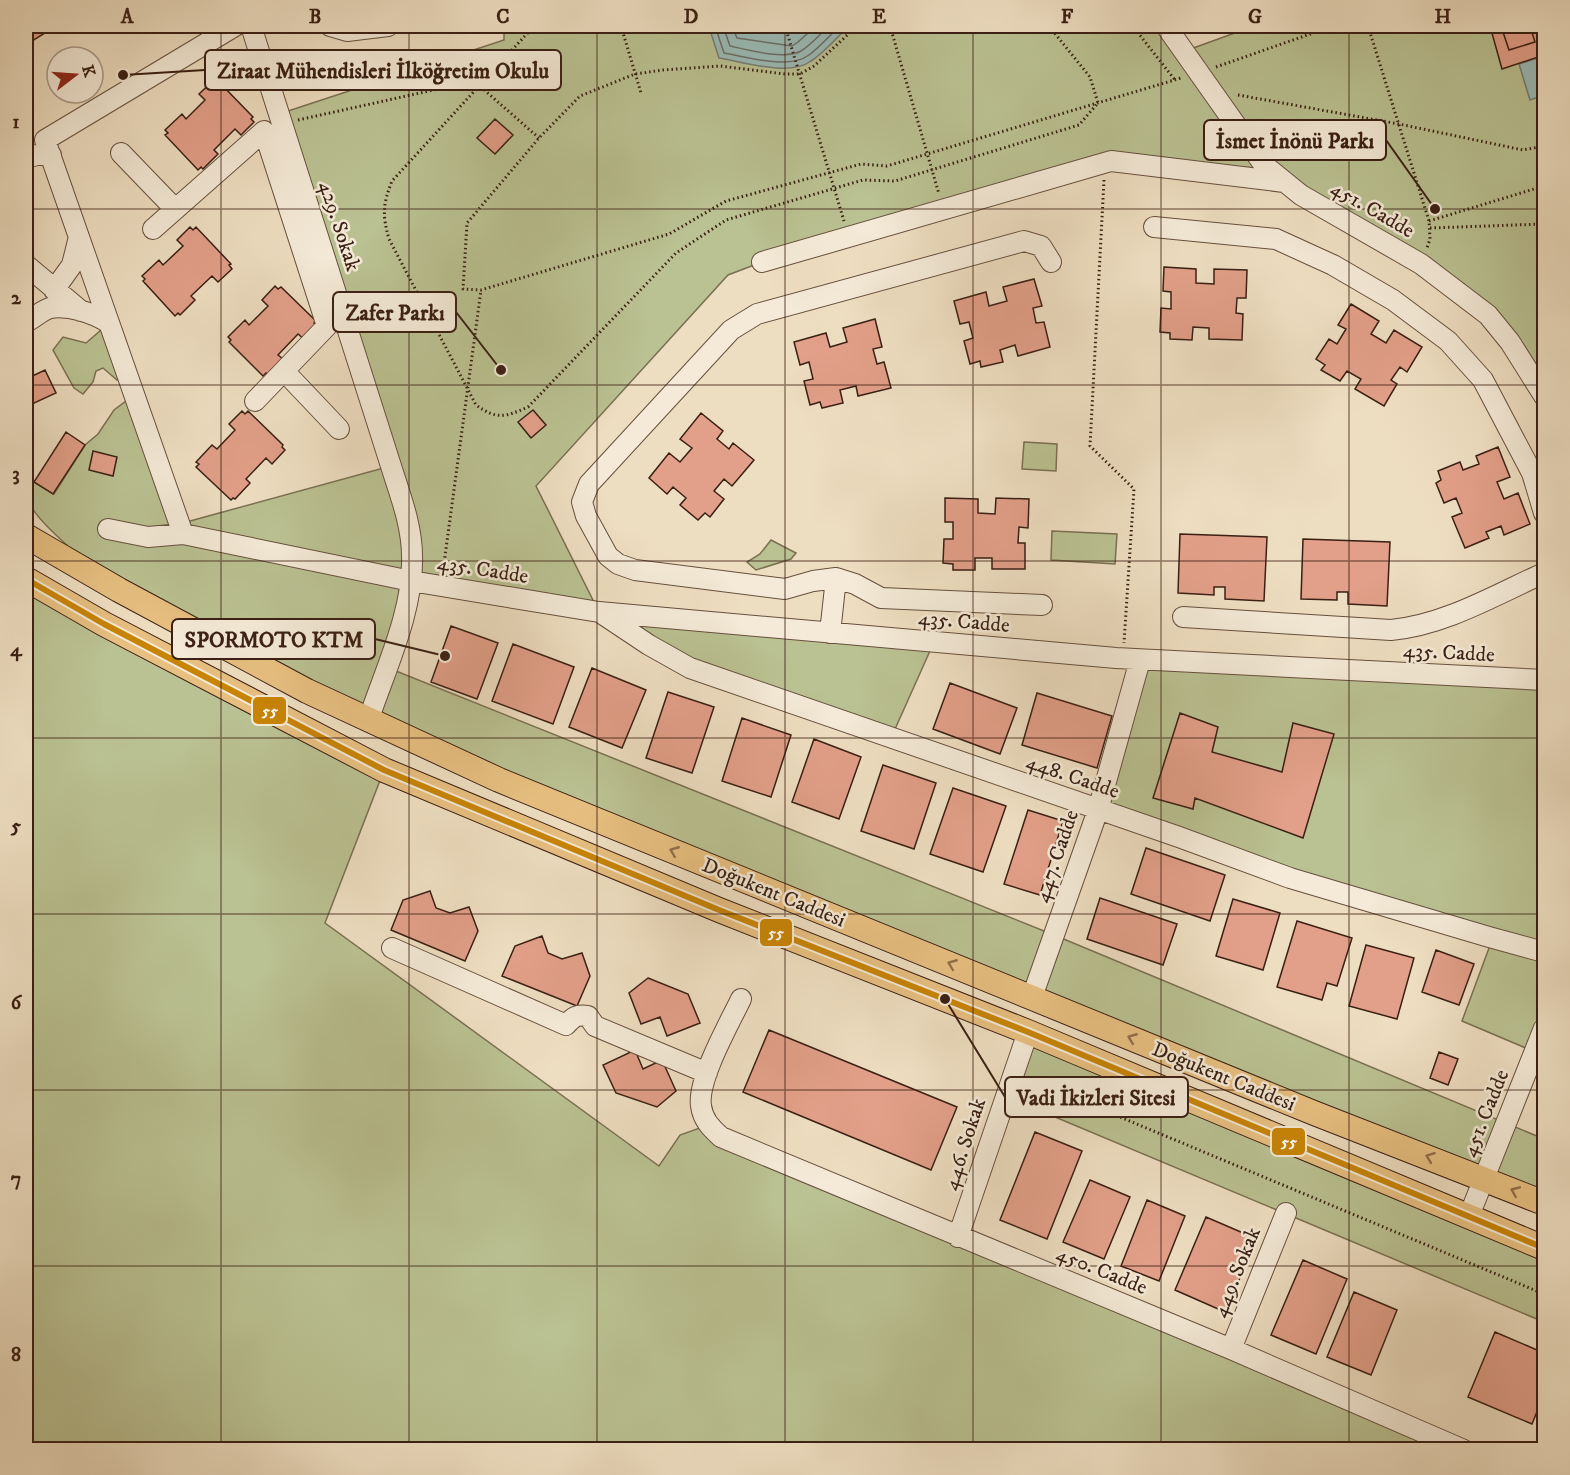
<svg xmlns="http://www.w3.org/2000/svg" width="1570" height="1475" font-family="'IM FELL DW Pica',serif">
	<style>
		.green { fill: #bac192; stroke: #7a7052; stroke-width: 1.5 }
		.water { fill: #9abbb7; stroke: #747d75; stroke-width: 1.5 }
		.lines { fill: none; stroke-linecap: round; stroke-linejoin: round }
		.shore { stroke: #6a6d65; stroke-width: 1.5 }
		.building { fill: #e29f89; stroke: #3a1f13; stroke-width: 1.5 }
		.minor-casing { stroke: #674f3e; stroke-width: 22 }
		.major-casing { stroke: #3a1f13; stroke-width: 26 }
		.path { stroke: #3a1f13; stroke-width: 3; stroke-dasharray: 1.5 3; stroke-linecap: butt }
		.minor { stroke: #f4ead7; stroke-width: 20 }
		.major { stroke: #e7bf80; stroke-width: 24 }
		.bus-1-casing { stroke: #f4ead7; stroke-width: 10 }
		.bus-1 { stroke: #c88405; stroke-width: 6 }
		.oneway { stroke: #906f4a }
		.grid { fill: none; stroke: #3a1f13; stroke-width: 1.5; stroke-opacity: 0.55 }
		.labels { text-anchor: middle; stroke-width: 5; stroke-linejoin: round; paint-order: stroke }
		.street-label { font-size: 21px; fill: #3a1f13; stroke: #f4ead7 }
		.leader { fill: none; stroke: #3a1f13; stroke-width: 2 }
		.callout-dot { fill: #3a1f13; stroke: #f4ead7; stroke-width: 2 }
		.callout { fill: #f4ead7; stroke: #3a1f13; stroke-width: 2 }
		.callout-label { font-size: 22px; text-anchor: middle; font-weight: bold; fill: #3a1f13 }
		.line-badge { stroke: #f4ead7; stroke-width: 2 }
		.badge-label { font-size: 16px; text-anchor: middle; font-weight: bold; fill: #fff }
		.neatline { fill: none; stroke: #3a1f13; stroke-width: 2 }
		.grid-label { font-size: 20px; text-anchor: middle; font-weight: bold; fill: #3a1f13 }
	</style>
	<rect width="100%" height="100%" fill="#eedec1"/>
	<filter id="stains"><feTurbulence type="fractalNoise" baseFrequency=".00333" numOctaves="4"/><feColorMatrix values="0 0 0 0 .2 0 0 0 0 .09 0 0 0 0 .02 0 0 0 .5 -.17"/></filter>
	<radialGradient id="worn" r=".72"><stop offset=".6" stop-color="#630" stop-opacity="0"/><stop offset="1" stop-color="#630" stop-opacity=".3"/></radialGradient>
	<path class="green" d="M504 26H1166L1185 51 1254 26H1544V396L1488 315 1301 195 1111 161 762 262 728 275 536 486 599 612 934 642 891 738 690 668 599 612 412 581 386 667 1054 935 1544 1139V1203L368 721 69 547C55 534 16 502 28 482H34L54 494 85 445 98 434 114 410 134 395 179 524 391 466 279 114 504 40Z
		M109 323 127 381 117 380 103 368 96 371 93 382 83 394 74 388 53 350 63 337 86 343Z
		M1024 442 1057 444 1056 471 1022 469Z
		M1052 531 1117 534 1115 564 1051 560Z
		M771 540 796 553 791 559 756 570 747 562 760 554Z
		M26 579 384 770 325 923 659 1166 680 1135 708 1125 1464 1449H26Z
		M1140 660 1544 680V1028L1535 1052 1462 1021 1492 940 1098 810Z
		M1028 1032 1544 1248V1322L1005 1096Z"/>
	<path class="water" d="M714 26H849C837 37 825 52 811 61 789 77 744 62 719 58L709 27Z
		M1544 56V95L1530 100 1519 64Z"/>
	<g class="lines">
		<path class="shore" d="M715 26 724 53C747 57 789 70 809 55 820 47 830 35 840 26
			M723 26 730 46C748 50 785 60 801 51 811 45 820 34 829 26
			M732 26 737 38 792 46 798 42 816 26"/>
	</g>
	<path class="building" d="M26 26H56L26 45Z
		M1490 26H1544V55L1502 69Z
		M1501 26H1530L1535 42 1509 50Z
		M213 81 216 84 218 81 253 117 251 119 254 122 241 135 235 129 214 150 218 154 203 169 201 167 198 170 165 135 168 133 165 130 182 114 186 119 205 100 199 94Z
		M495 119 513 135 495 154 477 138Z
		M190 227 193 230 196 227 231 264 229 265 232 269 218 282 212 276 191 296 195 300 180 315 178 313 175 316 143 281 145 279 142 276 159 260 163 265 183 246 177 240Z
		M1164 267 1196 269V283L1214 284V269L1247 270 1246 298H1237L1236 313 1243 314 1242 340 1209 339V328L1193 327 1192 340 1170 339V333L1160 332 1161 308 1171 309V292L1163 291Z
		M1034 279 1042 306 1033 308 1036 323 1044 322 1050 347 1018 356 1015 345 1000 350 1003 362 981 367 980 361 970 364 964 341 973 338 969 322 960 324 954 301 986 292 989 306 1007 301 1003 287Z
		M275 286 278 289 281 287 316 321 314 323 318 327 305 340 298 334 278 355 283 359 267 375 266 373 263 376 229 342 231 340 228 337 245 320 249 325 268 306 262 300Z
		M1351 304 1379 321 1371 334 1386 343 1394 330 1422 347 1407 372 1400 367 1391 380 1397 384 1384 406 1355 389 1361 379 1347 371 1340 381 1321 370 1325 365 1316 359 1329 339 1337 344 1346 329 1338 325Z
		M875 319 882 347 873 349 877 364 884 362 891 388 858 396 856 386 840 390 843 403 822 408 820 402 810 405 804 381 813 379 809 362 800 365 794 342 826 333 830 347 847 342 843 328Z
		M45 370 56 393 32 404 26 389V379Z
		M533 410 546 425 531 438 518 422Z
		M242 411 245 414 248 411 283 445 282 447 285 450 272 464 266 458 246 479 250 483 235 499 233 498 231 500 196 467 199 464 196 462 212 445 217 449 235 430 229 424Z
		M701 413 723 431 717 439 729 449 733 443 754 460 732 486 724 479 714 491 724 499 710 517 705 513 698 520 680 505 686 498 673 487 667 494 649 478 669 453 680 462 692 448 680 439Z
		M66 432 85 445 53 494 34 482Z
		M1498 447 1510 477 1497 482 1504 499 1518 493 1530 524 1504 535 1501 526 1486 532 1489 538 1465 548 1452 517 1462 513 1456 498 1444 503 1436 483 1441 480 1438 471 1460 462 1463 470 1479 464 1476 456Z
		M93 451 117 457 113 476 89 470Z
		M945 498 978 499V513L995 514 996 498 1029 499 1028 528 1019 527 1018 543H1025V569H992V558H975V570H953V564L943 563 944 539H953V522H945Z
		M1180 534 1267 537 1264 601 1225 599V587H1214V595L1178 593Z
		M1303 539 1390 542 1387 606 1348 604V592H1337V600L1301 599Z
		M451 626 498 643 477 699 431 682Z
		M513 644 574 667 553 724 492 701Z
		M592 668 646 690 622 748 569 727Z
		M950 683 1017 708 1000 754 933 729Z
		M668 692 714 707 692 773 646 758Z
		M1037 693 1112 716 1097 768 1022 745Z
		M1180 713 1218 727 1212 752 1282 772 1293 723 1334 734 1303 838 1195 798 1193 809 1153 798Z
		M742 718 791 735 771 797 722 781Z
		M814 739 861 757 839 819 792 802Z
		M883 765 936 783 914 849 861 831Z
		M953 788 1006 806 983 872 930 854Z
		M1028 810 1063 821 1040 895 1004 884Z
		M1146 848 1225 875 1210 921 1131 894Z
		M430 891 436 908 450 913 469 907 478 931 465 961 391 930 403 900Z
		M1100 898 1177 924 1163 965 1087 939Z
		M1233 899 1280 913 1263 970 1216 956Z
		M1297 921 1352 938 1337 986 1327 983 1322 1000 1277 987Z
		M542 936 548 953 562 959 582 953 590 976 577 1006 502 976 515 946Z
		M1366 945 1414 958 1397 1019 1349 1006Z
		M1436 950 1474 964 1459 1005 1422 992Z
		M648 978 688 994 700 1023 667 1036 660 1017 641 1024 629 993Z
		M769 1030 957 1107 931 1170 743 1092Z
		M635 1050 643 1069 662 1060 676 1091 657 1107 616 1093 603 1065Z
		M1439 1052 1458 1059 1448 1085 1430 1078Z
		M1035 1132 1082 1151 1047 1239 1000 1220Z
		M1090 1180 1130 1197 1104 1259 1063 1242Z
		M1147 1200 1185 1216 1159 1281 1121 1266Z
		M1206 1217 1257 1239 1225 1312 1175 1290Z
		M1303 1260 1347 1279 1316 1354 1271 1335Z
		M1354 1292 1397 1310 1371 1375 1327 1357Z
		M1495 1332 1544 1353V1394L1532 1424 1468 1397Z"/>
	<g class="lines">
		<g class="minor-casing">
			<path id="minor" d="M235 26 45 140 183 534 411 581 599 612 1116 658 1544 680
				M251 26 391 466C400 495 412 525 412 556 414 610 385 670 368 721
				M330 26 347 31 388 26
				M1166 26 1264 165 1301 195 1421 264 1488 315 1510 342 1544 396
				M121 153 175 209
				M26 158 37 155H51
				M1154 227 1276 239 1333 265 1393 300 1448 341 1483 380 1532 473 1544 513
				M153 229 264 131 327 326 255 401
				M762 262 1111 161 1284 182
				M26 265 81 311
				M54 290 72 265 79 237
				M26 322C33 319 42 310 50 308 70 305 93 313 109 323
				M284 371 339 429
				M108 529 148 537 183 534
				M1042 605 881 598 855 584 836 578 813 581 785 589 635 570 618 564 608 556 586 516 582 502 589 484 731 330 757 314 1024 241 1041 246 1051 262
				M601 613 649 645 690 668 1179 837 1290 878 1489 937 1544 952
				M1183 617 1391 630C1445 625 1495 595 1544 573
				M830 633 836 578
				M392 948 566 1025C573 1017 577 1014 588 1016L595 1026 707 1073
				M1032 997 1098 810 1140 660
				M741 999C729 1024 697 1080 701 1106 703 1120 711 1128 721 1137L1231 1349 1464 1450
				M1469 1216 1544 1028
				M958 1237 1028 1032
				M1231 1349 1286 1213"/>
		</g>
		<g class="major-casing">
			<path id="major" d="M26 536 119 590 307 691 499 780 1314 1113 1544 1203
				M26 579 104 624 384 770 719 910 1028 1032 1544 1248"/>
		</g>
		<path class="path" d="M534 26 392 181C383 204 382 214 389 239L476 405C497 420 505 417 528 407L676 253 726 220 863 180 895 181 1079 125 1098 103 1090 77 1049 26
			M621 26 641 93
			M785 26 844 221
			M857 26 814 66 800 74H785L720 66 663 70 635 74 580 96 539 138 467 223 463 289 481 290 669 234 726 201 861 164 887 166 1181 78
			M890 26 939 194
			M1121 26 1135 29 1175 80
			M1368 26 1429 221 1430 239 1427 248
			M1216 67 1333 26
			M1238 95 1399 124 1523 150 1544 146
			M298 120 474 81 539 138
			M1104 180 1090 446 1134 489 1124 643
			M1429 221 1544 186
			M1430 228 1544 224
			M443 571 481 290
			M1029 1079 1544 1294"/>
		<use href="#minor" class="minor"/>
		<use href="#major" class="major"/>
		<g class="bus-1-casing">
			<path id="bus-1" d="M26 579 104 624 384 770 719 910 1028 1032 1544 1248"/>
		</g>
		<use href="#bus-1" class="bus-1"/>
	</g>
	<defs><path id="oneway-chevron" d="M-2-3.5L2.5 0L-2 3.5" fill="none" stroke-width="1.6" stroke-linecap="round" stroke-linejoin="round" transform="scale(1.5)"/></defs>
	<g class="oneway">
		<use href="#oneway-chevron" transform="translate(674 851) rotate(-158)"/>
		<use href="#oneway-chevron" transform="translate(952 964) rotate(-158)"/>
		<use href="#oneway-chevron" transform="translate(1132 1038) rotate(-158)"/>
		<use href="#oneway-chevron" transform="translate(1430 1157) rotate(-159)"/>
		<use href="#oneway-chevron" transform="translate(1515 1191) rotate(-157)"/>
	</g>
	<path class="grid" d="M221 26V1450M409 26V1450M597 26V1450M785 26V1450M973 26V1450M1161 26V1450M1349 26V1450M26 209H1544M26 385H1544M26 561H1544M26 738H1544M26 914H1544M26 1090H1544M26 1266H1544"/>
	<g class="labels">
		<g class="street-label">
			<text transform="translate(1373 209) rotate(30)" y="7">451. Cadde</text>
			<text transform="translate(340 226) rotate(72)" y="7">429. Sokak</text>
			<text transform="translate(483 569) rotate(9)" y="7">435. Cadde</text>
			<text transform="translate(964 621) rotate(5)" y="7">435. Cadde</text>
			<text transform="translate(1449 652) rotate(3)" y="7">435. Cadde</text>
			<text transform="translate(1073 776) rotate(19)" y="7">448. Cadde</text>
			<text transform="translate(1056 856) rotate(-71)" y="7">447. Cadde</text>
			<text transform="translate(774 892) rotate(22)" y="7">Doğukent Caddesi</text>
			<text transform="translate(1224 1076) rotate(22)" y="7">Doğukent Caddesi</text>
			<text transform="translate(1485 1113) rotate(-68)" y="7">451. Cadde</text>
			<text transform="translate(964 1144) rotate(-72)" y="7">446. Sokak</text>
			<text transform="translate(1102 1270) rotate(22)" y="7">450. Cadde</text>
			<text transform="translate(1236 1272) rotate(-68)" y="7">449. Sokak</text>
		</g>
	</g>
	<path class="leader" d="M123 75L205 70M1435 209L1386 140M501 370L456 312M445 656L375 639M945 999L1005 1097"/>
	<g class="callout-dot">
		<circle cx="123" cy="75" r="6"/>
		<circle cx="1435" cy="209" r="6"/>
		<circle cx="501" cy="370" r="6"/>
		<circle cx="445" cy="656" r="6"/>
		<circle cx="945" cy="999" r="6"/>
	</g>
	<g class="callout">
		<rect x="205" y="50" width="356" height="40" rx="6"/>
		<rect x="1204" y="120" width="182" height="40" rx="6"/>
		<rect x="333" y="292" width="123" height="40" rx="6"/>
		<rect x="172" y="619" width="203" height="40" rx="6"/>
		<rect x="1005" y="1077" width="183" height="40" rx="6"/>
	</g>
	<g class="callout-label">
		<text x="383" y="78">Ziraat Mühendisleri İlköğretim Okulu</text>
		<text x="1295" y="148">İsmet İnönü Parkı</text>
		<text x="395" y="320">Zafer Parkı</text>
		<text x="274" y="647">SPORMOTO KTM</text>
		<text x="1096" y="1105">Vadi İkizleri Sitesi</text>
	</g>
	<g class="line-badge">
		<rect x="252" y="696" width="35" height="29" rx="6" fill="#c88405"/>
		<rect x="759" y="918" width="34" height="29" rx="6" fill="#c88405"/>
		<rect x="1271" y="1127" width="35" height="29" rx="6" fill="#c88405"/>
	</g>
	<g class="badge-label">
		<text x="270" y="716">55</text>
		<text x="776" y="938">55</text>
		<text x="1289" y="1147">55</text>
	</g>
	<rect width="1570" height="1475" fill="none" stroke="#eedec1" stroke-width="66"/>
	<g transform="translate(75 75) rotate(73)"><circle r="28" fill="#f4ead7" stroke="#aa9989" stroke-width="1.5"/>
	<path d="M0-4.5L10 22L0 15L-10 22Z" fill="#8f2418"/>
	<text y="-9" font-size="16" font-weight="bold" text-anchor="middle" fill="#3a1f13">K</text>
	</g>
	<rect x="33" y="33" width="1504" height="1409" class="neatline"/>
	<g class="grid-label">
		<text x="127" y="23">A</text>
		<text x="315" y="23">B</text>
		<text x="503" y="23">C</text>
		<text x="691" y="23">D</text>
		<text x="879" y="23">E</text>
		<text x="1067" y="23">F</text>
		<text x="1255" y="23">G</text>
		<text x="1443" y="23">H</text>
		<text x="16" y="128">1</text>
		<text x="16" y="304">2</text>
		<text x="16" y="480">3</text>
		<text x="16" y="656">4</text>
		<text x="16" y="832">5</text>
		<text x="16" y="1009">6</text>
		<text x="16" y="1185">7</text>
		<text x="16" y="1361">8</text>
	</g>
	<rect width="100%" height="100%" filter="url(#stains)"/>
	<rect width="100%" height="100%" fill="url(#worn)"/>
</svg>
